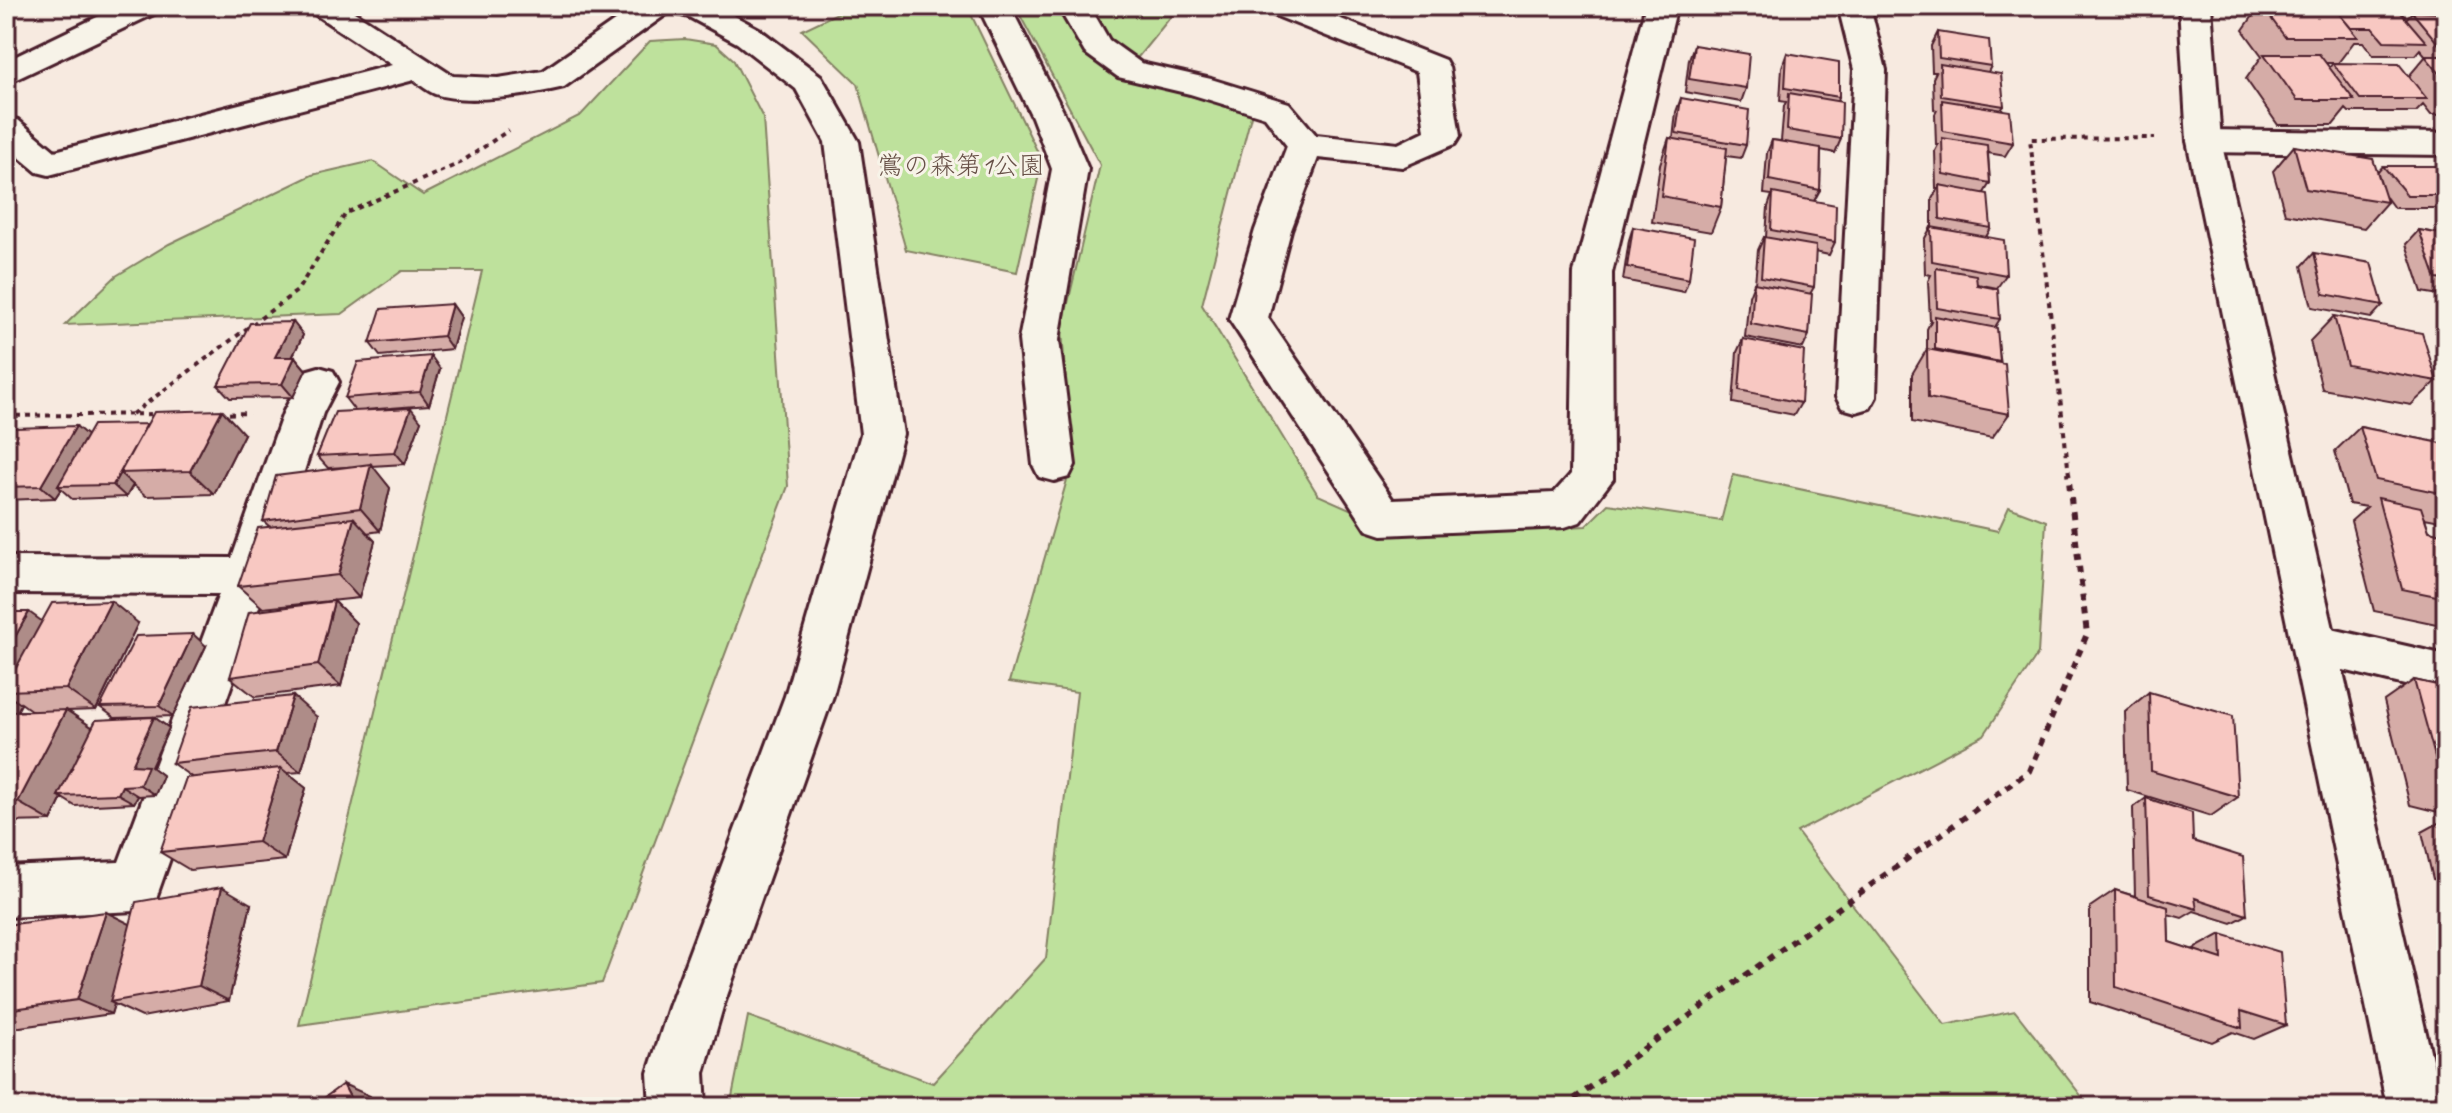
<svg xmlns="http://www.w3.org/2000/svg" width="2452" height="1113" font-family="Caveat,'Klee One',sans-serif">
	<style>
		.green { fill: #bee19c; stroke: #848064; stroke-width: 2 }
		.lines { fill: none; stroke-linecap: round; stroke-linejoin: round }
		.minor-casing { stroke: #4a1f2b; stroke-width: 6 }
		.tertiary-casing { stroke: #4a1f2b; stroke-width: 6 }
		.path-far1 { stroke: #4a1f2b; stroke-width: 4; stroke-dasharray: 5 5; stroke-linecap: butt }
		.path { stroke: #4a1f2b; stroke-width: 6; stroke-dasharray: 7 7; stroke-linecap: butt }
		.minor { fill: #f7f3e8; fill-rule: evenodd }
		.tertiary { fill: #f7f3e8; fill-rule: evenodd }
		.wall { fill: #d5aca7; stroke: #4a1f2b; stroke-width: 2; fill-rule: evenodd }
		.shaded-wall { fill: #ae8c88; stroke: #4a1f2b; stroke-width: 2 }
		.building { fill: #f8c8c2; stroke: #4a1f2b; stroke-width: 2 }
		.labels { text-anchor: middle; stroke-width: 6; stroke-linejoin: round; paint-order: stroke }
		.far-park-label { font-size: 26px; fill: #675047; stroke: #f7f3e8 }
	</style>
	<rect width="100%" height="100%" fill="#f7eae0"/>
	<filter id="ink" filterUnits="userSpaceOnUse"><feTurbulence type="fractalNoise" baseFrequency=".0125" numOctaves="2"/><feDisplacementMap in="SourceGraphic" scale="16" xChannelSelector="R" yChannelSelector="G"/><feConvolveMatrix kernelMatrix="1 2 1 2 8 2 1 2 1" color-interpolation-filters="sRGB"/></filter>
	<g filter="url(#ink)">
		<path class="green" d="M852 6H967L1042 161 1017 272 906 250 858 84 802 30Z
			M1015 6H1158L1173 14 1121 78 1252 112 1202 305 1318 495 1409 535 1586 526 1608 504 1721 521 1733 475 1998 531 2009 507 2046 521 2038 654 1984 735 1797 832 1945 1025 2015 1011 2090 1107H730L748 1016 933 1083 1046 958 1077 692 1009 682 1071 466 1062 329 1100 165Z
			M685 39 716 44 733 59 763 118 788 486 602 983 299 1025 482 271H402L342 314 65 325 116 276 169 244 312 175 373 161 423 195 581 115 650 41Z"/>
		<g class="lines">
			<g class="minor-casing">
				<path id="minor" d="M120 6H161L156 13 6 84V61Z
					M308 6H345L453 76 498 78 543 71 636 6H673L668 13 564 87C532 95 466 105 435 94 428 91 420 85 414 80L49 175 37 172 6 146V117L18 120 55 151 392 65 313 13Z
					M978 6H1010L1066 117 1088 169 1059 340 1075 465 1069 477 1054 481 1039 477 1033 465 1019 340 1052 169 1032 117Z
					M1065 6H1097L1093 12 1109 40 1141 63 1211 79 1289 103 1316 135 1398 144 1425 131 1417 72 1269 13 1264 6H1308L1445 60 1449 67 1460 136 1455 144 1402 167 1318 158 1291 230 1268 318 1393 500 1554 493 1571 474 1574 273 1645 8 1683 6 1675 14 1612 273 1613 479 1580 522 1565 527 1382 535 1367 530 1229 319 1255 230 1287 146 1265 117 1190 94 1118 77 1085 53 1061 12Z
					M1838 6H1870L1886 70 1876 397 1870 408 1856 412 1842 408 1836 397 1854 70Z
					M2204 130 2446 133V155L2204 152 2192 149 2187 141 2192 133Z
					M319 367 333 371 339 382 323 413 270 576 154 904 136 911 6 917V867L119 862 219 594 6 593V557L232 558 283 413 305 371Z
					M2314 625 2446 655V695L2298 659 2291 645 2298 631Z"/>
			</g>
			<g class="tertiary-casing">
				<path id="tertiary" d="M669 6H716L759 29 821 76 859 142 903 434 833 696 723 1007 704 1073 706 1107H650L648 1073 669 1007 785 696 861 434 825 142 796 89 737 43 689 17 674 13Z
					M2179 6H2211L2221 141 2443 1107H2387L2187 141Z"/>
			</g>
			<path class="path-far1" d="M132 414 297 291 346 213 460 163 509 130
				M219 414 249 413
				M6 416 157 414
				M2069 475 2030 139 2155 138"/>
			<path class="path" d="M1563 1107 2029 771 2087 634 2068 473"/>
			<use href="#minor" class="minor"/>
			<use href="#tertiary" class="tertiary"/>
		</g>
		<path class="wall" d="M2260 6H2333L2406 19 2412 12 2446 13V115H2431L2423 105 2416 112H2349L2346 109 2333 125H2278L2246 79 2262 56 2243 30ZM2354 42H2363L2373 55H2415L2420 49 2426 56 2409 76 2333 63 2329 68 2325 63H2338Z
			M1938 32 1991 66 1988 72 2004 106 2001 110 2013 143 2005 156 1988 153 1990 183 1984 193 1991 228 1986 237 2006 275 1997 288 1977 284 2000 319 1995 327 2009 414 1992 438 1912 422V374L1927 349V329L1931 321H1930L1928 281 1931 275 1925 274 1924 240 1931 227H1932V199L1938 188H1936L1935 151 1938 145H1936L1935 114 1937 110 1934 109 1933 78 1936 72H1932L1931 46Z
			M1694 45 1746 88 1741 102 1685 92 1689 59Z
			M1787 53 1839 97 1837 101 1841 139 1835 153 1821 150 1820 190 1814 201 1835 242 1829 255 1815 252 1814 287 1810 294 1809 335 1803 348 1745 337 1749 296 1754 283H1755L1758 250 1764 237H1766L1768 207 1772 195 1764 194 1767 153 1772 140 1781 141 1784 106 1786 102 1780 101 1782 67Z
			M1681 98 1746 145 1741 158 1726 156 1721 207 1711 232 1652 222 1660 164 1669 138 1673 139 1676 112Z
			M2294 146 2378 172 2383 166H2446V208H2394L2386 197 2387 202 2364 228 2285 214 2273 171Z
			M1633 227 1689 279 1684 292 1623 280 1629 240Z
			M2419 230 2446 235V296L2422 292 2406 244Z
			M2314 253 2383 305 2371 318 2312 307 2302 266Z
			M452 304 461 317 452 349 380 356 370 343Z
			M2334 316 2437 381 2411 405 2322 389 2310 341Z
			M293 322 303 335 292 357H295L306 370 293 397 230 398 218 385Z
			M2446 333V370L2437 342Z
			M1743 339 1801 403 1794 415 1733 403 1737 352Z
			M440 369 429 405 365 410 421 421 405 464 372 466 390 488 380 531 367 533 375 541 359 598 263 608 238 586 269 526 263 521 347 467 328 468 317 456 355 411 345 398Z
			M2360 427 2446 444V516L2440 521 2425 518 2429 531 2446 535V626L2374 611 2351 521 2367 507 2349 504 2335 451Z
			M244 434 214 494 146 496 133 485 126 497 72 499 61 489 55 498 6 500V440L87 436Z
			M334 601 356 623 341 686 255 697 230 677Z
			M6 612 42 621 138 623 96 710 68 711 92 727 154 717 169 728 151 767 163 776 155 795 138 796 134 803 75 806 62 798 51 821 6 822ZM21 703 32 711H17Z
			M206 646 173 716 115 718 100 707Z
			M2414 680 2446 687V814L2410 805 2384 701Z
			M2149 692 2238 797 2211 816 2127 790 2125 712Z
			M317 717 301 772 287 773 306 788 285 860 190 870 160 852 193 778 172 763Z
			M2146 798 2247 915 2232 923 2194 911 2182 918 2168 914 2169 942 2192 950 2221 934 2286 1025 2254 1039 2233 1032 2212 1042 2090 1002V907L2115 890 2135 896 2133 808Z
			M2446 819V881L2433 879 2422 832Z
			M251 904 229 1001 142 1017 114 1004 111 1014 6 1029V925L130 924Z"/>
		<path class="shaded-wall" d="M452 304 461 317 452 349 443 336Z
			M293 322 303 335 286 370 275 357Z
			M431 356 440 369 429 405 420 392Z
			M295 357 306 370 293 397 282 384Z
			M411 408 421 421 405 464 395 452Z
			M222 410 244 434 214 494 190 471Z
			M147 424 120 473 133 485 126 497 113 485Z
			M76 426 90 438 58 486 61 489 55 498 41 486Z
			M371 464 390 488 380 531 360 508Z
			M354 518 375 541 359 598 338 575Z
			M111 601 138 623 96 710 66 689Z
			M334 601 356 623 341 686 318 665Z
			M29 612 58 633 6 691V653Z
			M193 634 206 646 173 716 159 706Z
			M6 694 21 704 15 715 6 710Z
			M293 696 317 717 301 772 276 752Z
			M66 710 96 730 58 796 62 798 51 821 18 802Z
			M154 717 169 728 151 767 163 776 155 795 140 785 132 765Z
			M281 768 306 788 285 860 258 842Z
			M122 786 138 796 134 803 118 794Z
			M222 887 251 904 229 1001 199 986Z
			M106 912 138 928 110 1002 114 1004 111 1014 77 1000Z
			M343 1084 370 1096 376 1107H355Z"/>
		<path class="building" d="M2262 6H2333L2358 37H2285Z
			M2333 7 2397 8 2426 42 2384 41 2373 28H2351Z
			M2412 12 2446 13V47H2441Z
			M1938 32 1989 40 1991 66 1939 58Z
			M1694 45 1749 54 1746 88 1689 79Z
			M1787 53 1839 62V97L1785 88Z
			M2264 54H2319L2354 100H2297Z
			M2425 56H2446V81Z
			M2333 63 2399 64 2427 99H2360Z
			M1940 64 2001 74 2004 106 1941 96Z
			M1789 93 1842 102 1841 139 1787 130Z
			M1681 98 1749 110 1746 145 1676 133Z
			M1942 100 2010 111 2013 143 1943 131Z
			M1669 138 1727 148 1721 207 1661 196Z
			M1942 138 1987 145 1990 183 1943 174Z
			M1772 140 1821 148 1820 190 1769 180Z
			M2294 146 2373 159 2387 202 2306 189Z
			M2383 166H2446V195H2407Z
			M1939 185 1988 194 1991 228 1940 219Z
			M1773 193 1836 205 1835 242 1771 230Z
			M1633 227 1694 238 1689 279 1627 267Z
			M1931 227 2004 240 2006 275 1932 261Z
			M2419 230 2446 235V280L2436 279Z
			M1764 237 1816 246 1814 287 1761 277Z
			M2314 253 2371 263 2383 305 2324 294Z
			M1936 268 1976 275 1977 285 1998 289 2000 319 1937 308Z
			M1754 283 1812 294 1809 335 1751 324Z
			M452 304 443 336 370 343 381 309Z
			M1935 316 1997 328 2000 362 1935 349Z
			M2334 316 2422 333 2437 381 2347 365Z
			M293 322 275 357H295L282 384 218 385 250 323Z
			M1743 339 1804 351 1801 403 1739 390Z
			M1927 349 2005 364 2009 414 1928 398Z
			M431 356 420 392 345 398 358 362Z
			M411 408 395 452 317 456 335 412Z
			M222 410 190 471 120 473 154 412Z
			M147 424 113 485 58 486 93 425Z
			M76 426 41 486 6 487V440L14 428Z
			M2360 427 2446 444V494L2376 480Z
			M371 464 360 508 263 521 276 476Z
			M2378 498 2421 507 2429 531 2446 535V598L2402 589Z
			M354 518 338 575 238 586 258 528Z
			M111 601 66 689 6 691V686L52 603Z
			M334 601 318 665 230 677 249 612Z
			M6 612H29L6 653Z
			M193 634 159 706 100 707 136 636Z
			M2414 680 2446 687V787L2443 786Z
			M2149 692 2233 716 2238 797 2151 771Z
			M293 696 276 752 172 763 192 707Z
			M66 710 18 802H6V712Z
			M154 717 132 765 148 766 140 785 122 786 118 794 58 796 96 720Z
			M281 768 258 842 160 852 186 778Z
			M2146 798 2192 813 2193 841 2243 857 2247 915 2195 898 2197 909 2149 895Z
			M222 887 199 986 110 1002 136 902Z
			M2115 890 2168 907 2169 942 2222 959 2221 934 2280 952 2286 1025 2241 1011 2242 1028 2116 987Z
			M106 912 77 1000 6 1010V925Z
			M343 1084 355 1107H312Z"/>
	</g>
	<g class="labels">
		<g class="far-park-label">
			<text x="961" y="174">鴬の森第1公園</text>
		</g>
	</g>
	<rect width="2452" height="1113" fill="none" stroke="#f7f3e8" stroke-width="32"/>
	<rect x="16" y="16" width="2420" height="1081" fill="none" stroke="#4a1f2b" stroke-width="3" filter="url(#ink)"/>
</svg>
